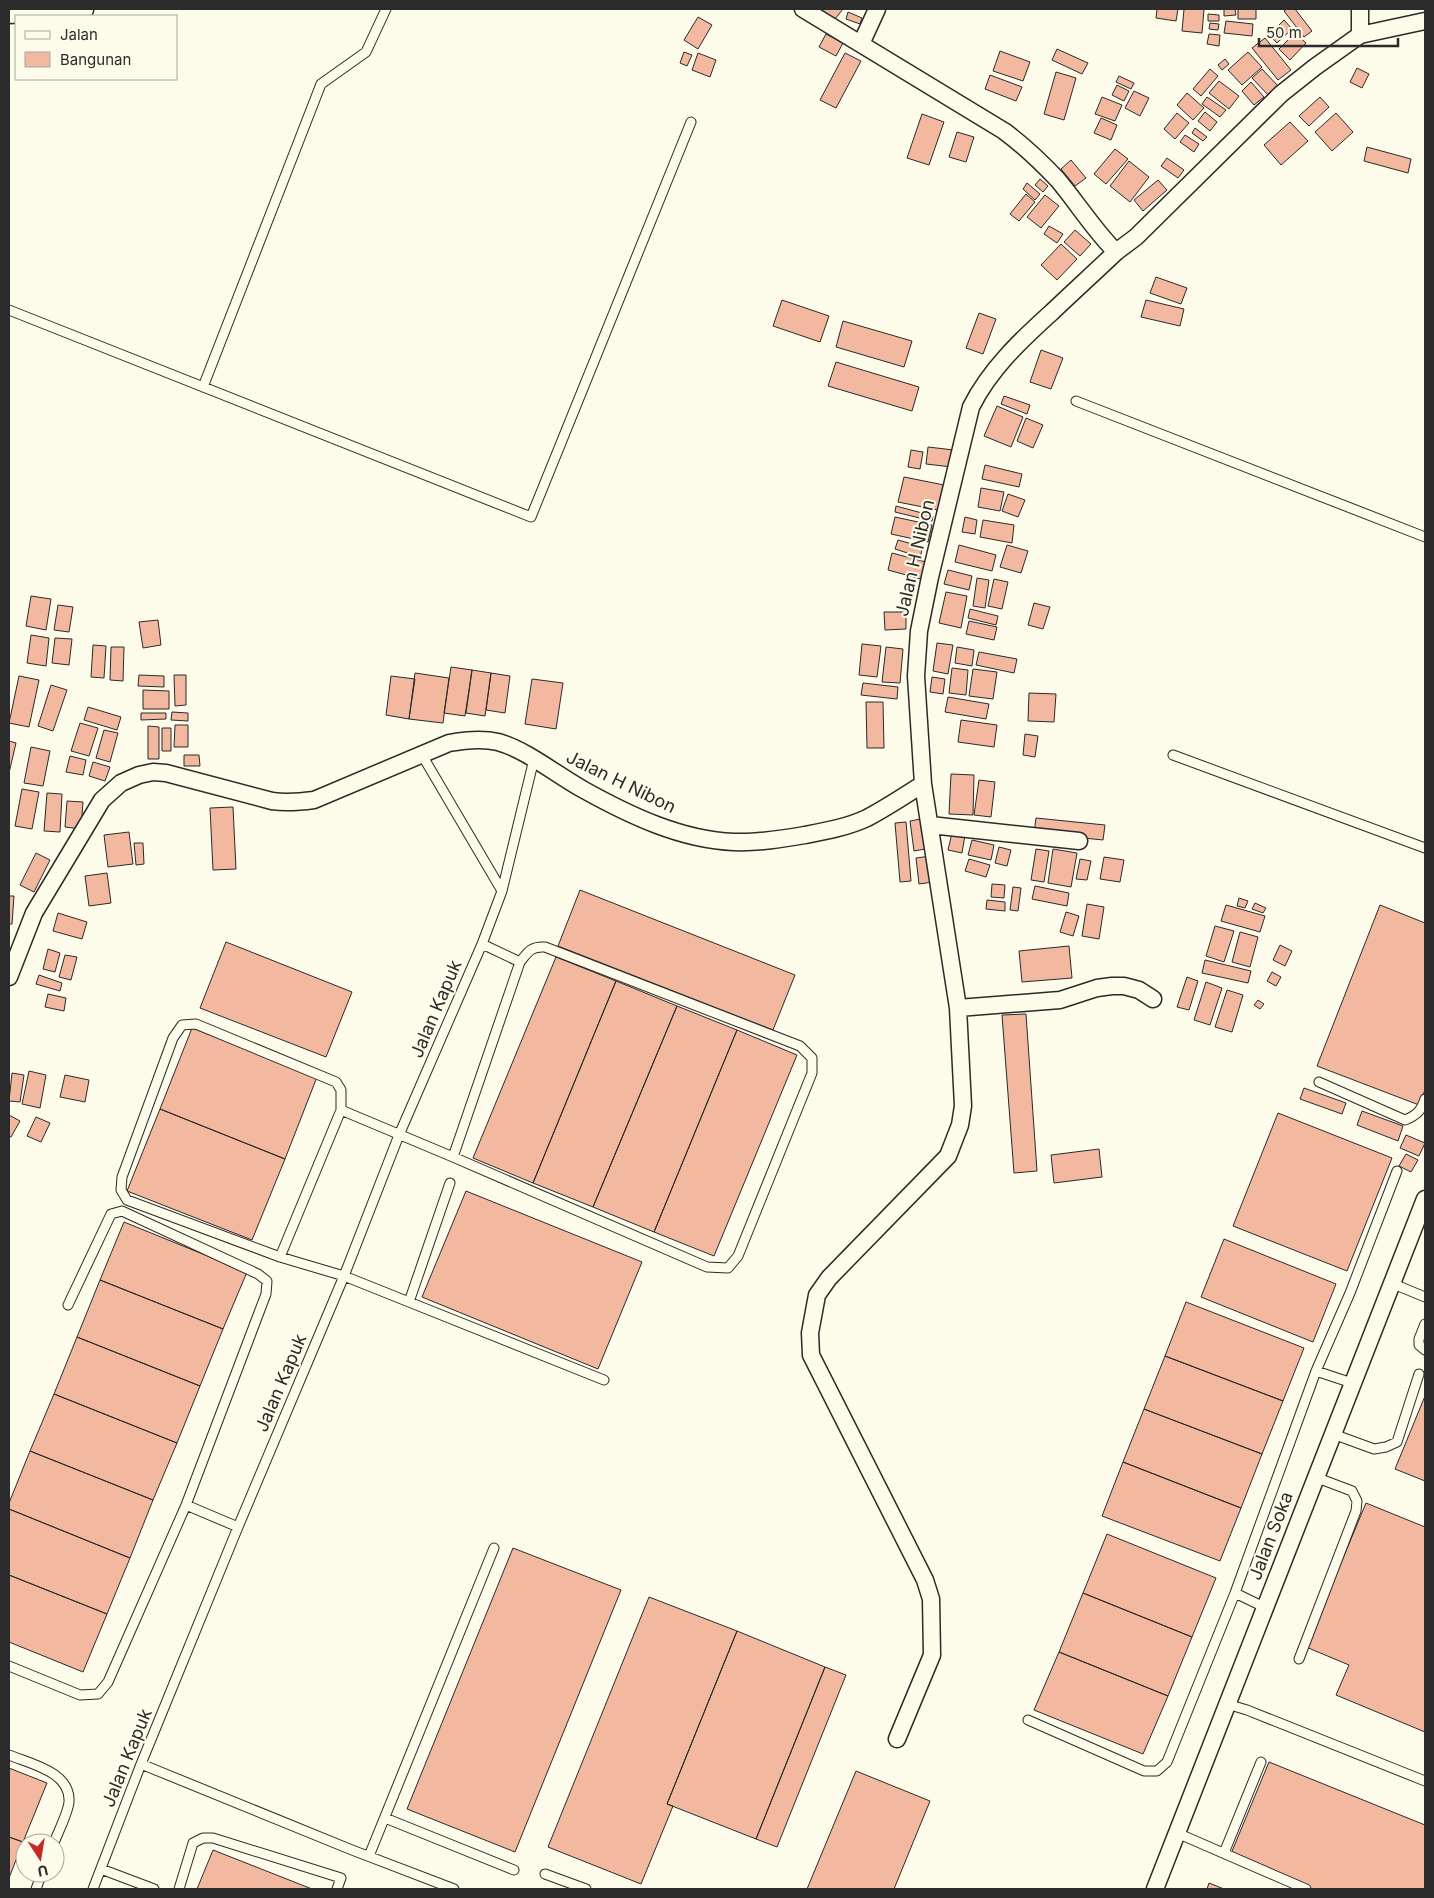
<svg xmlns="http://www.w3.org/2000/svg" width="1434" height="1898" font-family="Inter,sans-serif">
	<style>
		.building { fill: #f2b8a0; stroke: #2b2b2b }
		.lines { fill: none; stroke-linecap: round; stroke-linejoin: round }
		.lane-casing { stroke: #2b2b2b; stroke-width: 11 }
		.street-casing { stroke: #2b2b2b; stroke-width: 19 }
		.lane { stroke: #fdfbea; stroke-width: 9 }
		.street { stroke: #fdfbea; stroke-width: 16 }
		.labels { text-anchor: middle; stroke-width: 4; stroke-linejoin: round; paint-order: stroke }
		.street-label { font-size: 18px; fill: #2b2b2b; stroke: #fdfbea }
	</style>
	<rect width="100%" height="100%" fill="#fdfbea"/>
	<path class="building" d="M820 9H843L835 19Z
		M1157 9H1178L1176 21 1156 18Z
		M1184 9H1204L1202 33 1182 31Z
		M1224 9H1235L1236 15 1224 16Z
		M1238 9H1256V19H1238Z
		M1287 9H1295L1312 31 1304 37 1284 11Z
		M848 12 862 18 860 24 846 19Z
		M1208 14 1219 15V21H1208Z
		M698 17 712 25 698 49 684 40Z
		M1284 20 1292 29 1277 43 1269 35Z
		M1226 21 1253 24 1252 36 1224 33Z
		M1210 23 1219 24 1218 30 1209 29Z
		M1295 33 1306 43 1290 60 1279 49Z
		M826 34 843 43 836 56 819 47Z
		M1209 34 1220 35 1219 46 1207 44Z
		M1265 38 1291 70 1278 80 1252 48Z
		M1057 49 1088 63 1082 74 1052 60Z
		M1000 51 1030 62 1023 81 993 71Z
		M684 52 692 55 687 66 680 63Z
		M1248 52 1262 67 1242 85 1228 70Z
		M698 53 716 60 710 77 692 70Z
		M845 53 861 61 836 108 820 100Z
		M1225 59 1229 64 1222 70 1218 65Z
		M1357 68 1369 74 1362 88 1350 82Z
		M1210 69 1218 76 1201 96 1193 89Z
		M1262 69 1279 87 1269 96 1252 78Z
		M1056 72 1076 78 1064 120 1044 114Z
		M990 75 1022 87 1016 101 985 89Z
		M1119 76 1134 83 1131 89 1116 82Z
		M1219 81 1239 96 1229 109 1209 93Z
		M1251 82 1264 97 1254 105 1242 91Z
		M1117 85 1129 91 1124 101 1112 95Z
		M1134 91 1149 98 1140 116 1125 108Z
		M1187 93 1204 108 1193 120 1177 105Z
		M1102 97 1122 105 1115 121 1095 114Z
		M1207 97 1226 110 1220 117 1202 104Z
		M1320 97 1329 107 1309 126 1299 116Z
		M1205 112 1217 122 1210 131 1198 121Z
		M1177 113 1189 123 1175 139 1164 129Z
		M1336 113 1353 132 1332 151 1315 132Z
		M922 114 944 122 929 165 907 158Z
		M1101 118 1117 125 1111 140 1094 133Z
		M1290 122 1308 141 1281 165 1264 145Z
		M1195 128 1207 137 1203 141 1192 133Z
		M957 132 974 137 966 162 949 157Z
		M1185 135 1199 144 1194 152 1180 142Z
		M1367 147 1411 159 1408 173 1364 161Z
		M1115 149 1128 159 1106 184 1094 174Z
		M1167 158 1184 170 1178 178 1161 166Z
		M1071 160 1086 178 1075 186 1061 169Z
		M1129 161 1149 177 1130 202 1110 186Z
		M1040 179 1048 186 1043 192 1035 185Z
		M1158 180 1167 190 1143 211 1134 200Z
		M1027 183 1040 194 1035 200 1023 189Z
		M1026 194 1035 202 1019 221 1010 214Z
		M1045 195 1059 206 1041 228 1027 217Z
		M1049 226 1063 234 1057 243 1044 234Z
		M1075 230 1091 244 1080 256 1064 242Z
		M1061 244 1077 259 1057 280 1041 265Z
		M1156 277 1187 288 1181 304 1150 293Z
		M782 300 829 316 820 342 773 326Z
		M1146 300 1184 309 1180 326 1141 317Z
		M979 313 996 319 983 354 966 348Z
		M843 321 912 341 904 367 836 347Z
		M1041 350 1063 358 1051 389 1030 382Z
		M836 362 919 387 912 411 828 386Z
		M1004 396 1030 405 1027 414 1001 404Z
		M997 406 1023 417 1011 447 984 436Z
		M1026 418 1043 425 1033 448 1017 441Z
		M928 447 954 450 952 467 926 464Z
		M911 450 923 452 920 469 908 467Z
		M985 465 1022 474 1019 487 982 479Z
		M904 477 944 485 938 510 898 502Z
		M981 488 1004 492 1000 511 978 507Z
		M1008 494 1025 500 1018 517 1002 511Z
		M896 506 933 516 932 521 895 512Z
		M895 517 932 525 928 542 891 534Z
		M965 517 977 520 975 534 962 532Z
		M983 520 1014 525 1012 543 980 537Z
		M898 540 923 547 920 557 895 549Z
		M959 545 996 555 992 571 955 562Z
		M1007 545 1028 551 1021 573 1000 567Z
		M892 553 926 562 921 579 888 570Z
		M948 570 972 576 969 590 944 584Z
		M977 578 989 580 985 608 973 606Z
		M994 579 1008 582 1002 609 988 606Z
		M946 592 967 596 961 628 939 623Z
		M31 596 51 599 46 630 26 626Z
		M1034 603 1050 607 1043 629 1028 625Z
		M58 605 73 607 69 632 54 630Z
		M970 609 998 616 996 625 968 618Z
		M884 612H906V629L885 630Z
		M158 620 161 645 143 648 139 622Z
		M969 621 997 627 994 640 966 634Z
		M31 635 49 638 46 666 27 663Z
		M55 638 72 639 69 665 52 663Z
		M937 643 953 645 948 674 933 671Z
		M862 644 881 646 877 677 859 675Z
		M93 645 106 646 104 678 91 677Z
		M111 647H124L123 681 110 680Z
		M886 647 903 649 900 683 882 682Z
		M957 647 974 650 972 666 955 663Z
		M979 652 1017 659 1014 673 976 665Z
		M451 667 472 670 465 716 444 713Z
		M952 668 968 670 966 695 949 693Z
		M973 669 997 672 993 699 969 696Z
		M472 670 491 673 485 716 466 713Z
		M415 673 449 678 443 723 409 719Z
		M491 673 510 676 505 713 486 710Z
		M139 675 164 676V687L138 686Z
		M174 675H186V705L175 706Z
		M19 676 39 680 29 727 9 723Z
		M391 676 415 679 409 719 386 715Z
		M932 677 945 679 943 694 930 692Z
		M532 679 563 683 556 729 525 724Z
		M863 683 898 687 897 699 861 695Z
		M51 685 67 690 53 731 38 726Z
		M143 690 169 691V709H143Z
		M1029 693 1056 694 1054 722 1028 721Z
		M948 697 989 704 986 719 945 712Z
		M866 702H883L884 748H867Z
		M88 707 121 717 117 730 84 720Z
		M172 712 188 713V721L171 720Z
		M141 713H166V719L141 720Z
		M961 720 997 725 994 747 958 742Z
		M80 723 98 728 89 756 71 751Z
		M175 725H188V747H174Z
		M148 726 159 727V759H148Z
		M162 728H171V751H162Z
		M104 730 118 733 110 762 96 758Z
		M1025 734 1038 736 1035 757 1023 755Z
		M9 741 16 743 9 773Z
		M31 747 50 751 43 786 24 783Z
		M184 755H199L200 766H184Z
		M70 756 86 760 83 775 66 772Z
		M93 762 110 767 105 781 89 776Z
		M951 774 974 775 973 815 949 814Z
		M979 780 995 782 991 817 974 815Z
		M22 789 39 792 32 829 15 826Z
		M47 793 62 794 60 832 44 831Z
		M67 801 83 802 81 829 65 827Z
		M233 807 236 869 213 870 210 808Z
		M926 818 931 848 914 851 910 821Z
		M1036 818 1105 825 1103 840 1034 833Z
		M906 822 911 881 900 882 895 823Z
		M129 832 133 864 108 867 104 835Z
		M952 833 965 835 962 853 948 850Z
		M972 840 994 845 991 860 968 855Z
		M134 843H143L144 864 136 865Z
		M999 847 1011 850 1007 866 995 863Z
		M1036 849 1049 851 1044 882 1031 880Z
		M1053 849 1077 853 1071 887 1048 883Z
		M36 853 50 860 34 892 20 885Z
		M931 856 933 882 919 884 916 858Z
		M1104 857 1124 860 1120 882 1100 879Z
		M969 859 990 865 986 877 965 871Z
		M1080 859 1091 861 1087 880 1076 879Z
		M107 873 111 903 89 906 85 876Z
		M992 884 1005 885 1004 898 991 897Z
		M1035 886 1069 893 1067 906 1032 899Z
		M1013 887 1021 888 1018 911 1010 910Z
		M580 890 795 975 773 1030 558 946Z
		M9 896H14L12 924H9Z
		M1239 898 1248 901 1245 908 1237 906Z
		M987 900 1005 902V911L986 909Z
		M1255 903 1266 908 1263 913 1252 909Z
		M1087 904 1104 907 1099 939 1082 936Z
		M1226 905 1265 916 1260 932 1221 921Z
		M1380 905 1425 923V1090L1419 1105 1317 1066Z
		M1066 912 1079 916 1073 936 1060 932Z
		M58 913 87 922 82 939 53 931Z
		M1215 926 1234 931 1224 962 1206 956Z
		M1240 932 1258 937 1250 967 1232 962Z
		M226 942 352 992 326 1057 200 1008Z
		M1280 945 1292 951 1285 966 1273 960Z
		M1069 946 1072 978 1022 982 1019 951Z
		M48 949 60 953 55 972 43 969Z
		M65 955 77 957 71 980 59 977Z
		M556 957 616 981 533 1183 473 1158Z
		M1205 960 1251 971 1248 983 1202 973Z
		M1272 972 1281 977 1276 986 1267 981Z
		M39 975 62 983 60 991 36 984Z
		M1187 977 1198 981 1189 1010 1177 1007Z
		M616 981 677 1006 593 1207 533 1183Z
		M1206 982 1222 988 1210 1025 1194 1020Z
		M1227 990 1243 995 1232 1032 1215 1027Z
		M48 994 66 998 64 1011 45 1007Z
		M1258 1000 1264 1004 1260 1009 1254 1005Z
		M677 1006 737 1030 654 1232 593 1207Z
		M1026 1014 1037 1171 1014 1173 1002 1015Z
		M192 1028 317 1077 285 1159 160 1109Z
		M737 1030 797 1055 714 1256 654 1232Z
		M29 1071 46 1075 40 1108 22 1104Z
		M12 1073 24 1075 20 1102 9 1101Z
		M65 1075 89 1080 85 1102 60 1097Z
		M1304 1088 1346 1103 1342 1114 1300 1099Z
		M160 1109 285 1159 252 1240 127 1191Z
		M1362 1111 1403 1126 1398 1141 1357 1125Z
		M1278 1113 1392 1158 1347 1271 1233 1226Z
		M9 1115 20 1121 11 1137 9 1136Z
		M36 1117 50 1123 41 1142 27 1136Z
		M1406 1135 1425 1143 1419 1156 1400 1148Z
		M1099 1149 1102 1177 1054 1183 1051 1155Z
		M1406 1154 1418 1160 1411 1172 1399 1166Z
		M466 1191 642 1262 598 1369 422 1297Z
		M124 1222 247 1272 223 1329 100 1280Z
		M1224 1239 1336 1284 1313 1342 1201 1297Z
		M100 1280 223 1329 200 1386 77 1337Z
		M1186 1302 1304 1348 1283 1401 1165 1356Z
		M77 1337 200 1386 177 1443 54 1394Z
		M1165 1356 1283 1401 1262 1454 1144 1409Z
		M54 1394 177 1443 153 1500 30 1451Z
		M1425 1396V1481L1395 1469Z
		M1144 1409 1262 1454 1241 1508 1123 1462Z
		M30 1451 153 1500 130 1558 9 1509V1503Z
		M1123 1462 1241 1508 1220 1561 1102 1516Z
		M1366 1503 1425 1527V1732L1336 1695 1349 1665 1306 1647Z
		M9 1509 130 1558 107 1614 9 1575Z
		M1107 1534 1216 1578 1192 1637 1083 1593Z
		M513 1548 621 1590 515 1852 407 1809Z
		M9 1575 107 1614 83 1672 9 1642Z
		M1083 1593 1192 1637 1168 1696 1059 1652Z
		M649 1597 737 1631 667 1804 673 1806 641 1884 548 1847Z
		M737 1631 825 1667 756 1839 667 1804Z
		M1059 1652 1168 1696 1143 1754 1034 1710Z
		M825 1667 846 1675 777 1847 756 1839Z
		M1269 1762 1425 1825V1889H1312L1230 1856Z
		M9 1768 47 1783 23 1842 9 1837Z
		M856 1771 930 1801 894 1889H807Z
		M9 1837 23 1842 9 1878Z
		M213 1850 312 1889H197Z
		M1209 1883 1224 1889H1207Z"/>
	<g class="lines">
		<g class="lane-casing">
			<path id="lane" d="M9 310 531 517 691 122
				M203 387 321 84 366 52 386 9
				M1076 401 1425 537
				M1173 755 1425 848
				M502 891 534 759
				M482 944 520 962 453 1157 707 1267 728 1268 738 1256 812 1073V1058L800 1046 545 947C531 946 528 952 520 962
				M1319 1082 1405 1120C1417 1115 1421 1111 1425 1099
				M341 1110V1090L336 1082 196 1024 182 1025 173 1038 122 1177 121 1190 127 1200 280 1257 344 1276 409 1302 450 1183
				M280 1257 341 1110 453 1157
				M1391 1283 1425 1297
				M409 1302 604 1380
				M68 1305 111 1214 122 1211 258 1274 267 1281 266 1294 186 1505 238 1527
				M1425 1324 1419 1339V1345L1425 1350
				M1352 1383 1316 1371 1350 1293 1397 1171
				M1333 1434 1374 1449 1386 1447 1397 1442 1419 1374
				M1235 1593 1264 1607
				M1299 1659 1356 1511 1357 1501 1352 1491 1315 1477
				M9 1666 80 1695 98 1694 108 1682 186 1505
				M1227 1704 1247 1710 1425 1781
				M1028 1720 1144 1771H1157L1167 1762 1235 1593 1316 1371
				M9 1755C31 1764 71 1772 69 1802 68 1813 58 1832 54 1843
				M141 1764 352 1850 454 1889
				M385 1818 514 1870
				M1177 1833 1306 1889
				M1224 1853 1261 1762
				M369 1856 494 1548
				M101 1869 154 1889
				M545 1874 586 1889
				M36 1889 42 1873
				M93 1889 141 1764 238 1527 344 1276 399 1135 482 944 502 891 422 755
				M179 1889 193 1843 203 1838H213L341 1878 337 1889"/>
		</g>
		<g class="street-casing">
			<path id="street" d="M803 9 1004 131C1023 145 1041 162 1058 180 1078 204 1094 230 1116 252L1136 237 1281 94 1315 67 1360 35 1425 21
				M9 15 85 10
				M1360 35V9
				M861 44 877 9
				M930 825 1079 841
				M9 977 34 913 102 800 121 783 139 775 153 772 166 773 272 801C286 803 299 802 314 800L449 743C465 740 482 738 498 742 527 750 558 776 584 790 629 815 681 840 734 842 758 843 782 839 805 835 826 831 848 827 867 818 886 808 904 796 923 784L916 676 919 631 930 577 971 407C990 369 1021 340 1052 312 1073 292 1095 272 1116 252
				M958 1008 1060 1000 1097 988 1112 986H1124L1139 990 1153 999
				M897 1739 932 1655 931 1599 925 1580 811 1355 810 1333 817 1295 829 1278 948 1156 960 1125 963 1106 958 1008 923 784
				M1155 1889 1425 1199"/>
		</g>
		<use href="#lane" class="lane"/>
		<use href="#street" class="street"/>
	</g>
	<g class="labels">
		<g class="street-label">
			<text transform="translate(915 558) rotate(-77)" y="6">Jalan H Nibon</text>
			<text transform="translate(621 782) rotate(26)" y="6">Jalan H Nibon</text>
			<text transform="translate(436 1009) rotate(-67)" y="6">Jalan Kapuk</text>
			<text transform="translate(281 1383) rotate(-67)" y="6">Jalan Kapuk</text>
			<text transform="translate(1271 1536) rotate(-69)" y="6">Jalan Soka</text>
			<text transform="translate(127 1758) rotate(-68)" y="6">Jalan Kapuk</text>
		</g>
	</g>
	<rect width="1434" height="1898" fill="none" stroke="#2b2b2b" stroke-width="20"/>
	<rect x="15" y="15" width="162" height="65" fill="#fdfbea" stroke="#a9a89e"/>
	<rect x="25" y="31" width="25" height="8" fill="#fdfbea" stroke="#a9a89e"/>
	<text x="60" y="40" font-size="15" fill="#2b2b2b">Jalan</text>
	<rect x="25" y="52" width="25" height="15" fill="#f2b8a0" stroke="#a9a89e"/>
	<text x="60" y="65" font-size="15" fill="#2b2b2b">Bangunan</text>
	<g transform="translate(40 1858) rotate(168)"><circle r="24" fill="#fdfbea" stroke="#a9a89e"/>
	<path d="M0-4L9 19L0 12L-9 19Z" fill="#c62828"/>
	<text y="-8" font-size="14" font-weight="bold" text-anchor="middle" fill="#2b2b2b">U</text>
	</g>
	<path d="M1259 38v8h139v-8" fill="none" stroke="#2b2b2b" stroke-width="2.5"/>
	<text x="1266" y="38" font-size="15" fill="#2b2b2b" stroke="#fdfbea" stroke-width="4" paint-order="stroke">50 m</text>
</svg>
